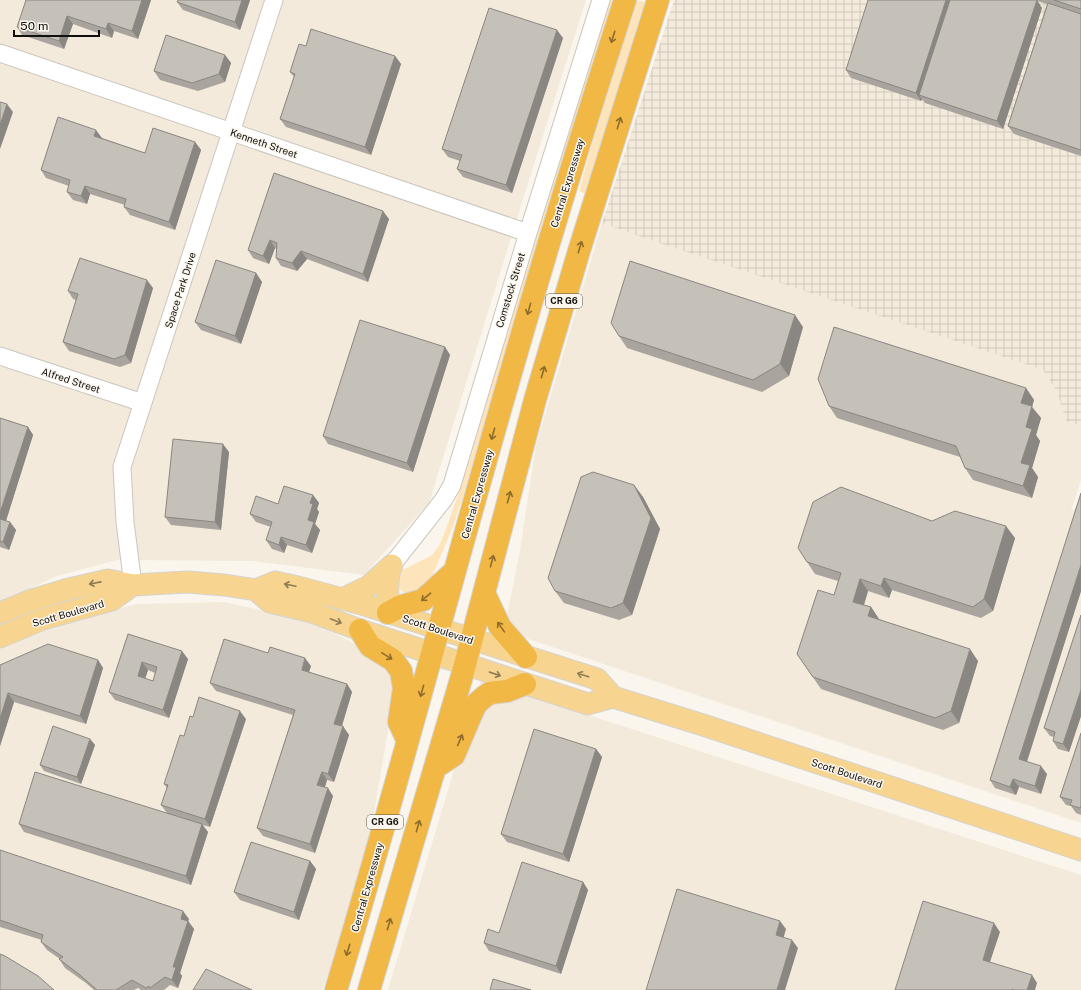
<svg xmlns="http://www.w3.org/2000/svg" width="1081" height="990" font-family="'Public Sans',sans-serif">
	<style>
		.built { fill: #f3eadb }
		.industrial { fill: url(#industrial-grid) }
		.grass { fill: #fde4ba }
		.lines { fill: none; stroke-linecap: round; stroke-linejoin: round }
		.minor-casing { stroke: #cbc6bd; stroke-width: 19 }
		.major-casing { stroke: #d4d4d3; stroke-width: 23 }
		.highway-casing { stroke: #d4d4d3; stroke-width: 24 }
		.minor { stroke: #fff; stroke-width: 17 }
		.major { stroke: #f7d48f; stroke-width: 21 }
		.highway { stroke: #f2b845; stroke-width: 22 }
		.wall { fill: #a9a59e; fill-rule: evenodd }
		.shaded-wall { fill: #8a8681 }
		.building { fill: #c5c0b8; stroke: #8a8681; fill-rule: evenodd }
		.oneway { stroke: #8d6c2c }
		.oneway2 { stroke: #907c54 }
		.labels { text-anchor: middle; stroke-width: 3; stroke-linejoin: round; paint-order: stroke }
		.shield { fill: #fbf6ed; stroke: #585550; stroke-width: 1 }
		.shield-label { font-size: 9px; font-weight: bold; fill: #12100d }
		.street-label { font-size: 10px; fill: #12100d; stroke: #fbf6ed }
	</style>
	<defs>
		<pattern id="industrial-grid" width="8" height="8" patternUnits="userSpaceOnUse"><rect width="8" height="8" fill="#f3eadb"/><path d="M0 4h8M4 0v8" fill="none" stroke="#cfc8bb"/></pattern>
	</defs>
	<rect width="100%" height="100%" fill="#fbf6ed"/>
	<path class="built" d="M0 0H586L524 196 429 503 364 575 253 561 117 560 57 576 0 603Z
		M602 223 644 238 1043 370 1057 392 1066 421 1081 426V480L1071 511 1081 505V823L504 631 520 550 536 445Z
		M224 602 311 621 399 667 369 842 335 957 322 990H0V647L19 636 136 604Z
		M481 680 1081 875V990H388Z"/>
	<path class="industrial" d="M674 0H1081V426L1066 421 1057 392 1043 370 644 238 602 223Z"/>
	<path class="grass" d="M610 0H613L547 208 463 496 452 529 427 588 406 594 402 591 398 587 401 571 432 555 440 544C472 463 493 377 518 294 547 195 580 98 610 0Z
		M636 0 645 2 585 194 579 191 600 115Z"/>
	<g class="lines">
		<g class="minor-casing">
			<path id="minor" d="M0 53 528 233
				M0 356 143 403
				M392 565 444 499 452 485 528 233 601 0
				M133 585 125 522 122 467 274 0"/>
		</g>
		<g class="major-casing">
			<path id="major" d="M256 590 270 602 312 612 360 630 588 704 613 697
				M342 599 369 586 392 565
				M0 613 32 600 65 590 108 580 133 585 187 582 224 585 256 590 275 582 298 587 365 605 597 679 613 697 703 725 1081 850
				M388 613C389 596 385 580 392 565
				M0 637 43 619 112 600 133 585"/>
		</g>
		<g class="highway-casing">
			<path id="highway" d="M484 593 500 627 526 657
				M388 613 401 606 423 600 455 571
				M360 630 370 646 393 660 401 671 404 688 399 722 406 737
				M436 767 454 755 471 715 476 704 484 697 490 693 507 691 525 684
				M336 990C399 782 453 571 514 362 549 240 586 120 625 0
				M369 990 462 676 535 400 579 251 658 0"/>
		</g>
		<use href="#minor" class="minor"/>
		<use href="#major" class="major"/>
		<use href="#highway" class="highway"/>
	</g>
	<path class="wall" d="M26 0H151L138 39 114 31 112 38 73 24 64 49 22 35 17 27Z
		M250 0 240 30 183 10 177 2Z
		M868 0H1081V156L1014 134 1008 126 1047 4 1037 1 1042 8 1003 129 925 103 922 99 921 101 851 78 846 70Z
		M563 38 512 193 463 177 457 169 460 161 448 157 442 149Z
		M306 46 395 56 401 64 371 155 286 127 280 119 294 77 290 72Z
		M225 55 231 63 225 82 198 91 160 80 154 71Z
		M102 138 145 153 195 142 201 150 175 230 130 215 124 207 125 205 90 194 87 204 73 200 67 192 69 186 46 178 41 170Z
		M274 173 389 219 368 282 307 259 297 271 281 266 276 258V249L275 248 269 264 253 258 248 250Z
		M256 273 262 282 241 344 201 330 195 322Z
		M153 288 131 363 120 367 69 351 63 342 76 300 73 299 68 291Z
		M803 327 789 376 762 392 627 348 619 336Z
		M445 347 450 355 413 472 328 444 323 436Z
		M1026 388 1034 400 1032 407 1041 418 1036 435 1040 441 1032 468 1038 477 1032 498 973 480 965 468 960 457 837 418 829 406Z
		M0 418 28 427 33 435 6 521 10 522 16 530 9 550 0 547Z
		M229 452 221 530 171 525 165 517Z
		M634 485 643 497 660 529 632 615 619 620 564 603 555 591Z
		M1081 493V591L1027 762 1047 774 1041 794 1019 787 1016 795 995 788 990 780Z
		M313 495 319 503 317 509 319 512 315 524 320 530 312 553 287 545 284 553 272 549 266 540 271 527 256 522 250 514 278 504Z
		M932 521 1015 538 993 611 981 618 892 590 889 598 868 591 864 605 871 607 879 619 978 661 959 723 943 730 821 689 797 654 834 595 838 581 815 574 807 562Z
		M1081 615V716L1069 752 1058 749 1053 741 1054 737 1050 736 1044 728Z
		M128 634 188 659 169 718 115 700 109 692ZM148 670 155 673 153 681 145 679Z
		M98 660 103 668 86 724 14 702 0 746V665Z
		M311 666 309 672 347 684 352 692 342 726 349 735 334 782 327 780 325 787 333 796 315 853 263 836 257 828 293 715 216 691 210 683Z
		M193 717 246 719 210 827 202 825 208 832 191 885 24 832 19 824 167 813 161 805 167 788 164 784 184 736Z
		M1081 733V815L1076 813 1071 806 1066 805 1060 797Z
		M90 739 95 745 81 784 44 771 40 765Z
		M596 749 602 757 569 862 507 842 501 834Z
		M0 850 189 919 188 921 194 929 180 973 182 976 178 988 170 985 164 990H141L138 988 134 990H94L86 983 65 968 59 959H60L47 950 41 942 42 940 0 927Z
		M310 861 316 869 299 920 240 900 234 892Z
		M583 882 588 890 561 974 489 951 484 943Z"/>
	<path class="shaded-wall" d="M142 0H151L138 39 132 31Z
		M242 0H250L240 30 235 22Z
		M946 0H954L919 95 922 99 921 101 916 93Z
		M1037 0 1042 8 1003 129 997 121Z
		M67 16 73 24 64 49 59 41Z
		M108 23 114 31 112 38 106 29Z
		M557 30 563 38 512 193 506 185Z
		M225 55 231 63 225 82 219 74Z
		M395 56 401 64 371 155 365 147Z
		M7 104 13 112 0 149V125Z
		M96 130 102 138 100 144 94 136Z
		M195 142 201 150 175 230 169 222Z
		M85 186 90 194 87 204 81 196Z
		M383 211 389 219 368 282 363 274Z
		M270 240 275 248 269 264 263 256Z
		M301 251 307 259 297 271 292 263Z
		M256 273 262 282 241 344 235 336Z
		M147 280 153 288 131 363 125 355Z
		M795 315 803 327 789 376 780 364Z
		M445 347 450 355 413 472 407 463Z
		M1026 388 1034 400 1032 407 1041 418 1036 435 1040 441 1032 468 1038 477 1032 498 1023 486 1021 463 1026 427 1021 403Z
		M28 427 33 435 4 527 0 521V513Z
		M223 444 229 452 221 530 215 522Z
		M634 485 643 497 660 529 632 615 623 603Z
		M313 495 319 503 317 509 319 512 315 524 320 530 312 553 306 545 308 520 310 503Z
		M10 522 16 530 9 550 3 542Z
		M1006 526 1015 538 993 611 984 599Z
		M281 537 287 545 284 553 279 545Z
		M1081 565V591L1025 767 1019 759Z
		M884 578 892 590 889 598 881 586Z
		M860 579 868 591 861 614 853 602Z
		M871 607 879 619 868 616Z
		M970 649 978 661 959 723 951 711Z
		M182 651 188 659 169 718 163 710Z
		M305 658 311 666 307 678 302 670Z
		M98 660 103 668 86 724 80 716Z
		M142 662 148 670 143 685 138 676Z
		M347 684 352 692 340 732 334 724Z
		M1081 690V716L1069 752 1063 744Z
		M8 693 14 702 0 746V719Z
		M240 711 246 719 210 827 205 819Z
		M343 726 349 735 334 782 328 774Z
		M90 739 95 745 81 784 77 777Z
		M596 749 602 757 569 862 563 854Z
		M1041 766 1047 774 1041 794 1035 786Z
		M322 772 327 780 323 793 317 785Z
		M1013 779 1019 787 1016 795 1010 787Z
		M328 788 333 796 315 853 310 844Z
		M202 824 208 832 191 885 186 876Z
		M310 861 316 869 299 920 294 912Z
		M583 882 588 890 561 974 556 966Z
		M183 911 189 919 187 925 188 921 194 929 180 973 182 976 178 988 172 980 173 967 181 919Z
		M780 921 786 929 782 943 776 935Z
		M994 923 1000 932 988 968 983 960Z
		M792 940 798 948 785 990H777Z
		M1032 975 1037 983 1035 990H1027Z"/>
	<path class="building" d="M26 0H142L132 31 108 23 106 29 67 16 59 41 17 27Z
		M178 0H242L235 22 177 2Z
		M868 0H946L916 93 846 70Z
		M950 0H1037L997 121 919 95Z
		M1054 0H1081V9Z
		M1048 3 1081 14V150L1008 126Z
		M489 8 557 30 506 185 457 169 462 155 442 149Z
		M311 29 395 56 365 147 280 119 295 74 290 72 299 44 306 46Z
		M166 35 225 55 219 74 192 83 154 71Z
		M0 102 7 104 0 125Z
		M58 117 96 130 94 136 145 153 153 128 195 142 169 222 124 207 126 199 85 186 81 196 67 192 70 180 41 170Z
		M274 173 383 211 363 274 301 251 292 263 276 258 277 243 270 240 263 256 248 250Z
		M80 258 147 280 125 355 114 359 63 342 78 294 68 291Z
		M216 260 256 273 235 336 195 322Z
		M630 261 795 315 780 364 753 380 619 336 611 323Z
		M360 320 445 347 407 463 323 436Z
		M834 327 1026 388 1021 403 1032 406 1026 427 1032 429 1021 463 1030 465 1023 486 965 468 956 446 829 406 818 379Z
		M0 418 28 427 0 513Z
		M173 439 223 444 215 522 165 517Z
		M593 472 634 485 651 518 623 603 611 608 555 591 548 578 581 477Z
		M284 486 313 495 310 503 313 504 308 520 314 522 306 545 281 537 279 545 266 540 272 522 250 514 256 496 278 504Z
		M841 487 932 521 955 511 1006 526 984 599 973 607 884 578 881 586 860 579 853 602 871 607 868 616 970 649 951 711 935 718 813 677 797 654 818 590 834 595 841 573 807 562 798 548 813 502Z
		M1081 493V565L1019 759 1041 766 1035 786 1013 779 1010 787 990 780Z
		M0 519 10 522 3 542 0 541Z
		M1081 615V690L1063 744 1053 741 1055 732 1044 728Z
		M128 634 182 651 163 710 109 692ZM142 662 157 667 153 681 138 676Z
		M224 639 268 653 270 647 305 658 302 670 347 684 334 724 343 726 328 774 322 772 317 785 328 788 310 844 257 828 295 710 210 683Z
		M48 644 98 660 80 716 8 693 0 719V665Z
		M199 697 240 711 205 819 161 805 168 785 164 784 180 735 184 736 190 716 193 717Z
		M53 726 90 739 77 777 40 765Z
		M534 729 596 749 563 854 501 834Z
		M1081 733V806L1080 808 1070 805 1072 800 1060 797Z
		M35 772 202 824 186 876 19 824Z
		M251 842 310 861 294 912 234 892Z
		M0 850 183 911 181 919 188 921 173 967H176L172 980 165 977 150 988 149 986 146 988 132 980 116 990H97L80 975 59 959 63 957 41 942 43 935 0 920Z
		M522 862 583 882 556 966 484 943 488 929 499 933Z
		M677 889 780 921 776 935 792 940 777 990H646Z
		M923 901 994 923 983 960 1032 975 1027 990H1014L1012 989V990H895Z
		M0 954 5 956 38 976 54 990H0Z
		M206 969 252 990H193Z
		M493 979 531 990H490Z"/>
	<defs><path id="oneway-shaft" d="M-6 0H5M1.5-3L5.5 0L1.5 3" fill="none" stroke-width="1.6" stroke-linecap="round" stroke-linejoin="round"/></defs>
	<g class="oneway">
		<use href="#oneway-shaft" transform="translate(613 37) rotate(108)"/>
		<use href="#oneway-shaft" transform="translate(619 123) rotate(-73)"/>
		<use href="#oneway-shaft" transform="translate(580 247) rotate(-73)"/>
		<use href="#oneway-shaft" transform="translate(529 309) rotate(106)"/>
		<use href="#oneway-shaft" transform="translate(543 372) rotate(-74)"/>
		<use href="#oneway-shaft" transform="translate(493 434) rotate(106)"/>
		<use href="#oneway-shaft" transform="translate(509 497) rotate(-75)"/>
		<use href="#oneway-shaft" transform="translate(492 561) rotate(-75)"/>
		<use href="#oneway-shaft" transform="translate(426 597) rotate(140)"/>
		<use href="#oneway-shaft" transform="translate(501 627) rotate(-125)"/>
		<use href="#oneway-shaft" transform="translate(387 656) rotate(32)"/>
		<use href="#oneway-shaft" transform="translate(422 691) rotate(106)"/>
		<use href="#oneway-shaft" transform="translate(460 740) rotate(-67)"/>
		<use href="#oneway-shaft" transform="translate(418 826) rotate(-74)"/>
		<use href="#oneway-shaft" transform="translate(389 924) rotate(-74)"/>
		<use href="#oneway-shaft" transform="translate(348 950) rotate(107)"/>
	</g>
	<g class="oneway2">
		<use href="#oneway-shaft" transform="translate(95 583) rotate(169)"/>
		<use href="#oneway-shaft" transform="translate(290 585) rotate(-168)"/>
		<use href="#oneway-shaft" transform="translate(336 621) rotate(22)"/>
		<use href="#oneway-shaft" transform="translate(495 674) rotate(19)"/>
		<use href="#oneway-shaft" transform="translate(583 675) rotate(-162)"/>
	</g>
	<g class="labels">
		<g class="shield">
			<rect x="546" y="294" width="36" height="14" rx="3"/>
			<rect x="367" y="815" width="36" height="14" rx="3"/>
		</g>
		<g class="shield-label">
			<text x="564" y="304">CR G6</text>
			<text x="385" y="825">CR G6</text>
		</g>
		<g class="street-label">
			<text transform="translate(264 143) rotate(19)" y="4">Kenneth Street</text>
			<text transform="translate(567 183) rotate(-73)" y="4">Central Expressway</text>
			<text transform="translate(180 290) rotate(-72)" y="4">Space Park Drive</text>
			<text transform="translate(510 290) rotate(-73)" y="4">Comstock Street</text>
			<text transform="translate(71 380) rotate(18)" y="4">Alfred Street</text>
			<text transform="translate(477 494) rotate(-74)" y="4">Central Expressway</text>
			<text transform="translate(68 613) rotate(-16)" y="4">Scott Boulevard</text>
			<text transform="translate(438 629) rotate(18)" y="4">Scott Boulevard</text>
			<text transform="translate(847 773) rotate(18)" y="4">Scott Boulevard</text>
			<text transform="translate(367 887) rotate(-74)" y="4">Central Expressway</text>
		</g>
	</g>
	<path d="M14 30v6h85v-6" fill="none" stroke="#12100d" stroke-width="2"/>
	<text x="20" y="30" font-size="12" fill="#12100d" stroke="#fbf6ed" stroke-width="3" paint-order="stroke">50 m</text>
</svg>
